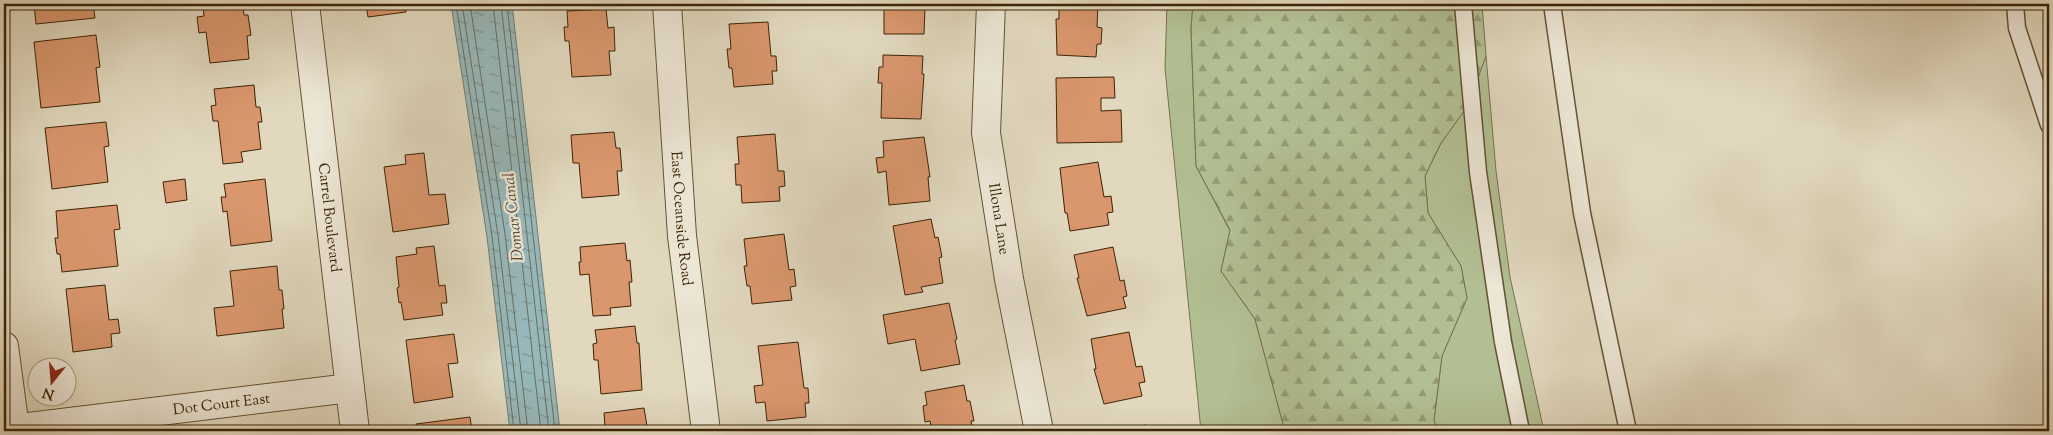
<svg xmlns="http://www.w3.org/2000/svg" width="2053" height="435" font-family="'Sorts Mill Goudy',serif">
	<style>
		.green { fill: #b2bf93; stroke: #78724c }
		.forest { fill: url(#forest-firs); stroke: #78724c }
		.water { fill: url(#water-ripples); stroke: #737d72 }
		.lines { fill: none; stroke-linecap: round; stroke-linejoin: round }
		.shore { stroke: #6a6e60; stroke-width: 1 }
		.building { fill: #da976e; stroke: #3d2405 }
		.lane-casing { stroke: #665133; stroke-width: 19 }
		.street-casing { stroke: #665133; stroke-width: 30 }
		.lane { stroke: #ece6d5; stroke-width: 16 }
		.street { stroke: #ece6d5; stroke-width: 28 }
		.labels { text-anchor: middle; stroke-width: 4.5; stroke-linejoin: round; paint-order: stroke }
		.street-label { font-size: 15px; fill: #3d2405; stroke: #ece6d5 }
		.water-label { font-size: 16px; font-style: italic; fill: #544932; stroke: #ece6d5 }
	</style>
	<defs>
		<pattern id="forest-firs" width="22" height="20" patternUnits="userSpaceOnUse" patternTransform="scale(1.25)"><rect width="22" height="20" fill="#b2bf93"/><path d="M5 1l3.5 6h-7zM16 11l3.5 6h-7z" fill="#929b76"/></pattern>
		<pattern id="water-ripples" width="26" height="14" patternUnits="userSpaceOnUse" patternTransform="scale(1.25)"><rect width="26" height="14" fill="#97b8ba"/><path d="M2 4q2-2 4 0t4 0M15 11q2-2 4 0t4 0" fill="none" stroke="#7c9595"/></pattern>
	</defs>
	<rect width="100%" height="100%" fill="#e1d8be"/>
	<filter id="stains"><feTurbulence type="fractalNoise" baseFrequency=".004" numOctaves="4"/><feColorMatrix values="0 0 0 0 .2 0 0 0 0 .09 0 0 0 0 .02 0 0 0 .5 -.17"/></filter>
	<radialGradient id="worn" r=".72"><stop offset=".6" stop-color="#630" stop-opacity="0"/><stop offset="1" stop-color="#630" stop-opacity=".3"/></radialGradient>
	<path class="green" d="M1167 4H1193L1191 29 1196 166 1230 231 1221 271 1255 319 1283 424V431H1201L1165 68Z
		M1486 56 1496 171 1510 277 1544 431H1437L1434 420 1442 356 1467 298 1461 266 1428 213 1425 176 1441 143 1467 107Z"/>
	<path class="forest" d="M1193 4H1482L1486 56 1467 107 1441 143 1425 176 1428 213 1461 266 1467 298 1442 356 1434 420 1437 431H1283V424L1255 319 1221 271 1230 230 1196 166 1191 29Z"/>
	<path class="water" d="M451 4H512L560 431H510L487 237Z"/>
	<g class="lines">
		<path class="shore" d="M456 4 492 236 514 431
			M462 4 498 235 521 431
			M470 4 505 234 528 431
			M493 4 541 431
			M501 4 549 431
			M507 4 555 431"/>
	</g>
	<path class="building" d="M34 4H93L95 18 36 24Z
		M203 4H243L244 15H248L251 35 247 36 249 59 210 63 206 32 199 33 197 17 204 16Z
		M366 4H405L406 12 368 17Z
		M884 4H930V8H925L924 34H884Z
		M1059 4H1098L1097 27 1102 28 1101 44H1097L1096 57 1057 55 1056 19H1059Z
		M606 9 608 28 614 27 615 51H609L611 75 572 77 569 41H565L564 27H568L567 11Z
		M768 22 771 56H776L777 71H772L773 84 734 87 732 68H729L727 49H731L729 24Z
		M96 35 100 67 96 68 100 102 41 108 34 42Z
		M883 55 923 56 922 74H924L921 119 881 118 882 83H878L879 67H883Z
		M1114 77 1115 98H1101V111L1121 110 1122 142 1057 143 1056 78Z
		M254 85 256 107H260L262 122H258L261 149 241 152 243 162 223 164 218 121H213L211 106 216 105 214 89Z
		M106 122 109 146 104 147 108 182 52 189 45 128Z
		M614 132 616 148H620L622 171H617L619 195 582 198 579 163H573L571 135Z
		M775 134 778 171H784L785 186 779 187 780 201 742 203 741 185H736L735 164H739L737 137Z
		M924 137 930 177H928L930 201 889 205 886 171 878 173 876 158 884 157 883 141Z
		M424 153 429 195 445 194 449 224 393 232 384 167 406 164 405 155Z
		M1098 162 1104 197 1111 196 1113 212 1107 213 1109 225 1070 231 1067 213H1065L1060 168Z
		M185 179 187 200 166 203 163 182Z
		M265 179 272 241 231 246 227 211 223 212 221 197H226L224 184Z
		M117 205 120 229 114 230 118 266 62 272 60 254H57L55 238H58L56 211Z
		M931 219 935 238 938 237 942 257 939 258 943 283 921 287 923 292 905 295 893 226Z
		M784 234 789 270 794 269 796 286 790 287 792 300 752 304 750 286H747L744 266H747L744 239Z
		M625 243 627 261 630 260 632 282H629L631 306 610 308 611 315 593 316 589 274 580 275 579 262H581L580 247Z
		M434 246 439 286 445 285 447 303H441L443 315 404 320 401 302 399 303 397 288 399 287 396 257 417 254 416 248Z
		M1113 247 1120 281 1124 280 1127 296 1123 297 1126 308 1087 316 1077 278H1079L1074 255Z
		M277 266 279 290H282L284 309H282L284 328 217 336 214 308 234 306 230 271Z
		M105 285 109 320 118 319 120 333 111 334 112 347 73 352 66 289Z
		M949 303 957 339 955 340 960 364 921 371 915 339 888 344 883 315Z
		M635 326 637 343H639L642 390 601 394 598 360H594L593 344 597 343 595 330Z
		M1129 332 1136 367 1142 366 1145 382 1139 383 1142 396 1104 404 1094 369H1096L1091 339Z
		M454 334 458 363 448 364 453 397 414 403 406 340Z
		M798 342 804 388H808L809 403H805L806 417 767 421 765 402 756 403 754 386 763 385 758 346Z
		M964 385 967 401H970L974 421H971L973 431H932L930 421 925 422 923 406 927 405 925 392Z
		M644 408 647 426H650L651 431H602L601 427H605L604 413Z
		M470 417 472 431H417L416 424Z
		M1146 425 1147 431H1112Z"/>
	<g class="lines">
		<g class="lane-casing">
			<path id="lane" d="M1463 4 1478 172 1503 342 1521 431
				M1552 4 1582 213 1628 431
				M2015 4 2017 28 2049 125"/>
		</g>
		<g class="street-casing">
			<g id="street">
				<path id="s1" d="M305 4 355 431"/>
				<path id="s2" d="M667 4 682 236 706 431"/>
				<path id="s3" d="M991 4 986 133 1009 279 1039 431"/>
				<path d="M4 346 15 429"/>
				<path id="s4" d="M4 430 350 388"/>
			</g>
		</g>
		<use href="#lane" class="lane"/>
		<use href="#street" class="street"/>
	</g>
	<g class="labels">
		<g class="street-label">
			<text dy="5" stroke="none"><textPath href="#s1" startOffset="215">Carrel Boulevard</textPath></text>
			<text dy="5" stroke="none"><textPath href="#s2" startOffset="215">East Oceanside Road</textPath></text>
			<text dy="5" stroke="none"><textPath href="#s3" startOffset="216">Illona Lane</textPath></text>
			<text dy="5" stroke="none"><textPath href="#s4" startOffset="219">Dot Court East</textPath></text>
		</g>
		<g class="water-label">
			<text transform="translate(512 217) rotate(-96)" y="6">Domar Canal</text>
		</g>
	</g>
	<rect width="2053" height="435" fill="none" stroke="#e1d8be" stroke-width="20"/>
	<rect x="5" y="5" width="2043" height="425" fill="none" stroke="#3d2405" stroke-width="2.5"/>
	<rect x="10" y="10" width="2033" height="415" fill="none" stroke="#3d2405"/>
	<g transform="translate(52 382) rotate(197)"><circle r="24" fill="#ece6d5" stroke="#a69882"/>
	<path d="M0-4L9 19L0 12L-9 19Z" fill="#8f2418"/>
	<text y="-8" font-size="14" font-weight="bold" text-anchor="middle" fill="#3d2405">N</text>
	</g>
	<rect width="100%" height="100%" filter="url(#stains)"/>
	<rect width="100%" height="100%" fill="url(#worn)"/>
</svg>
